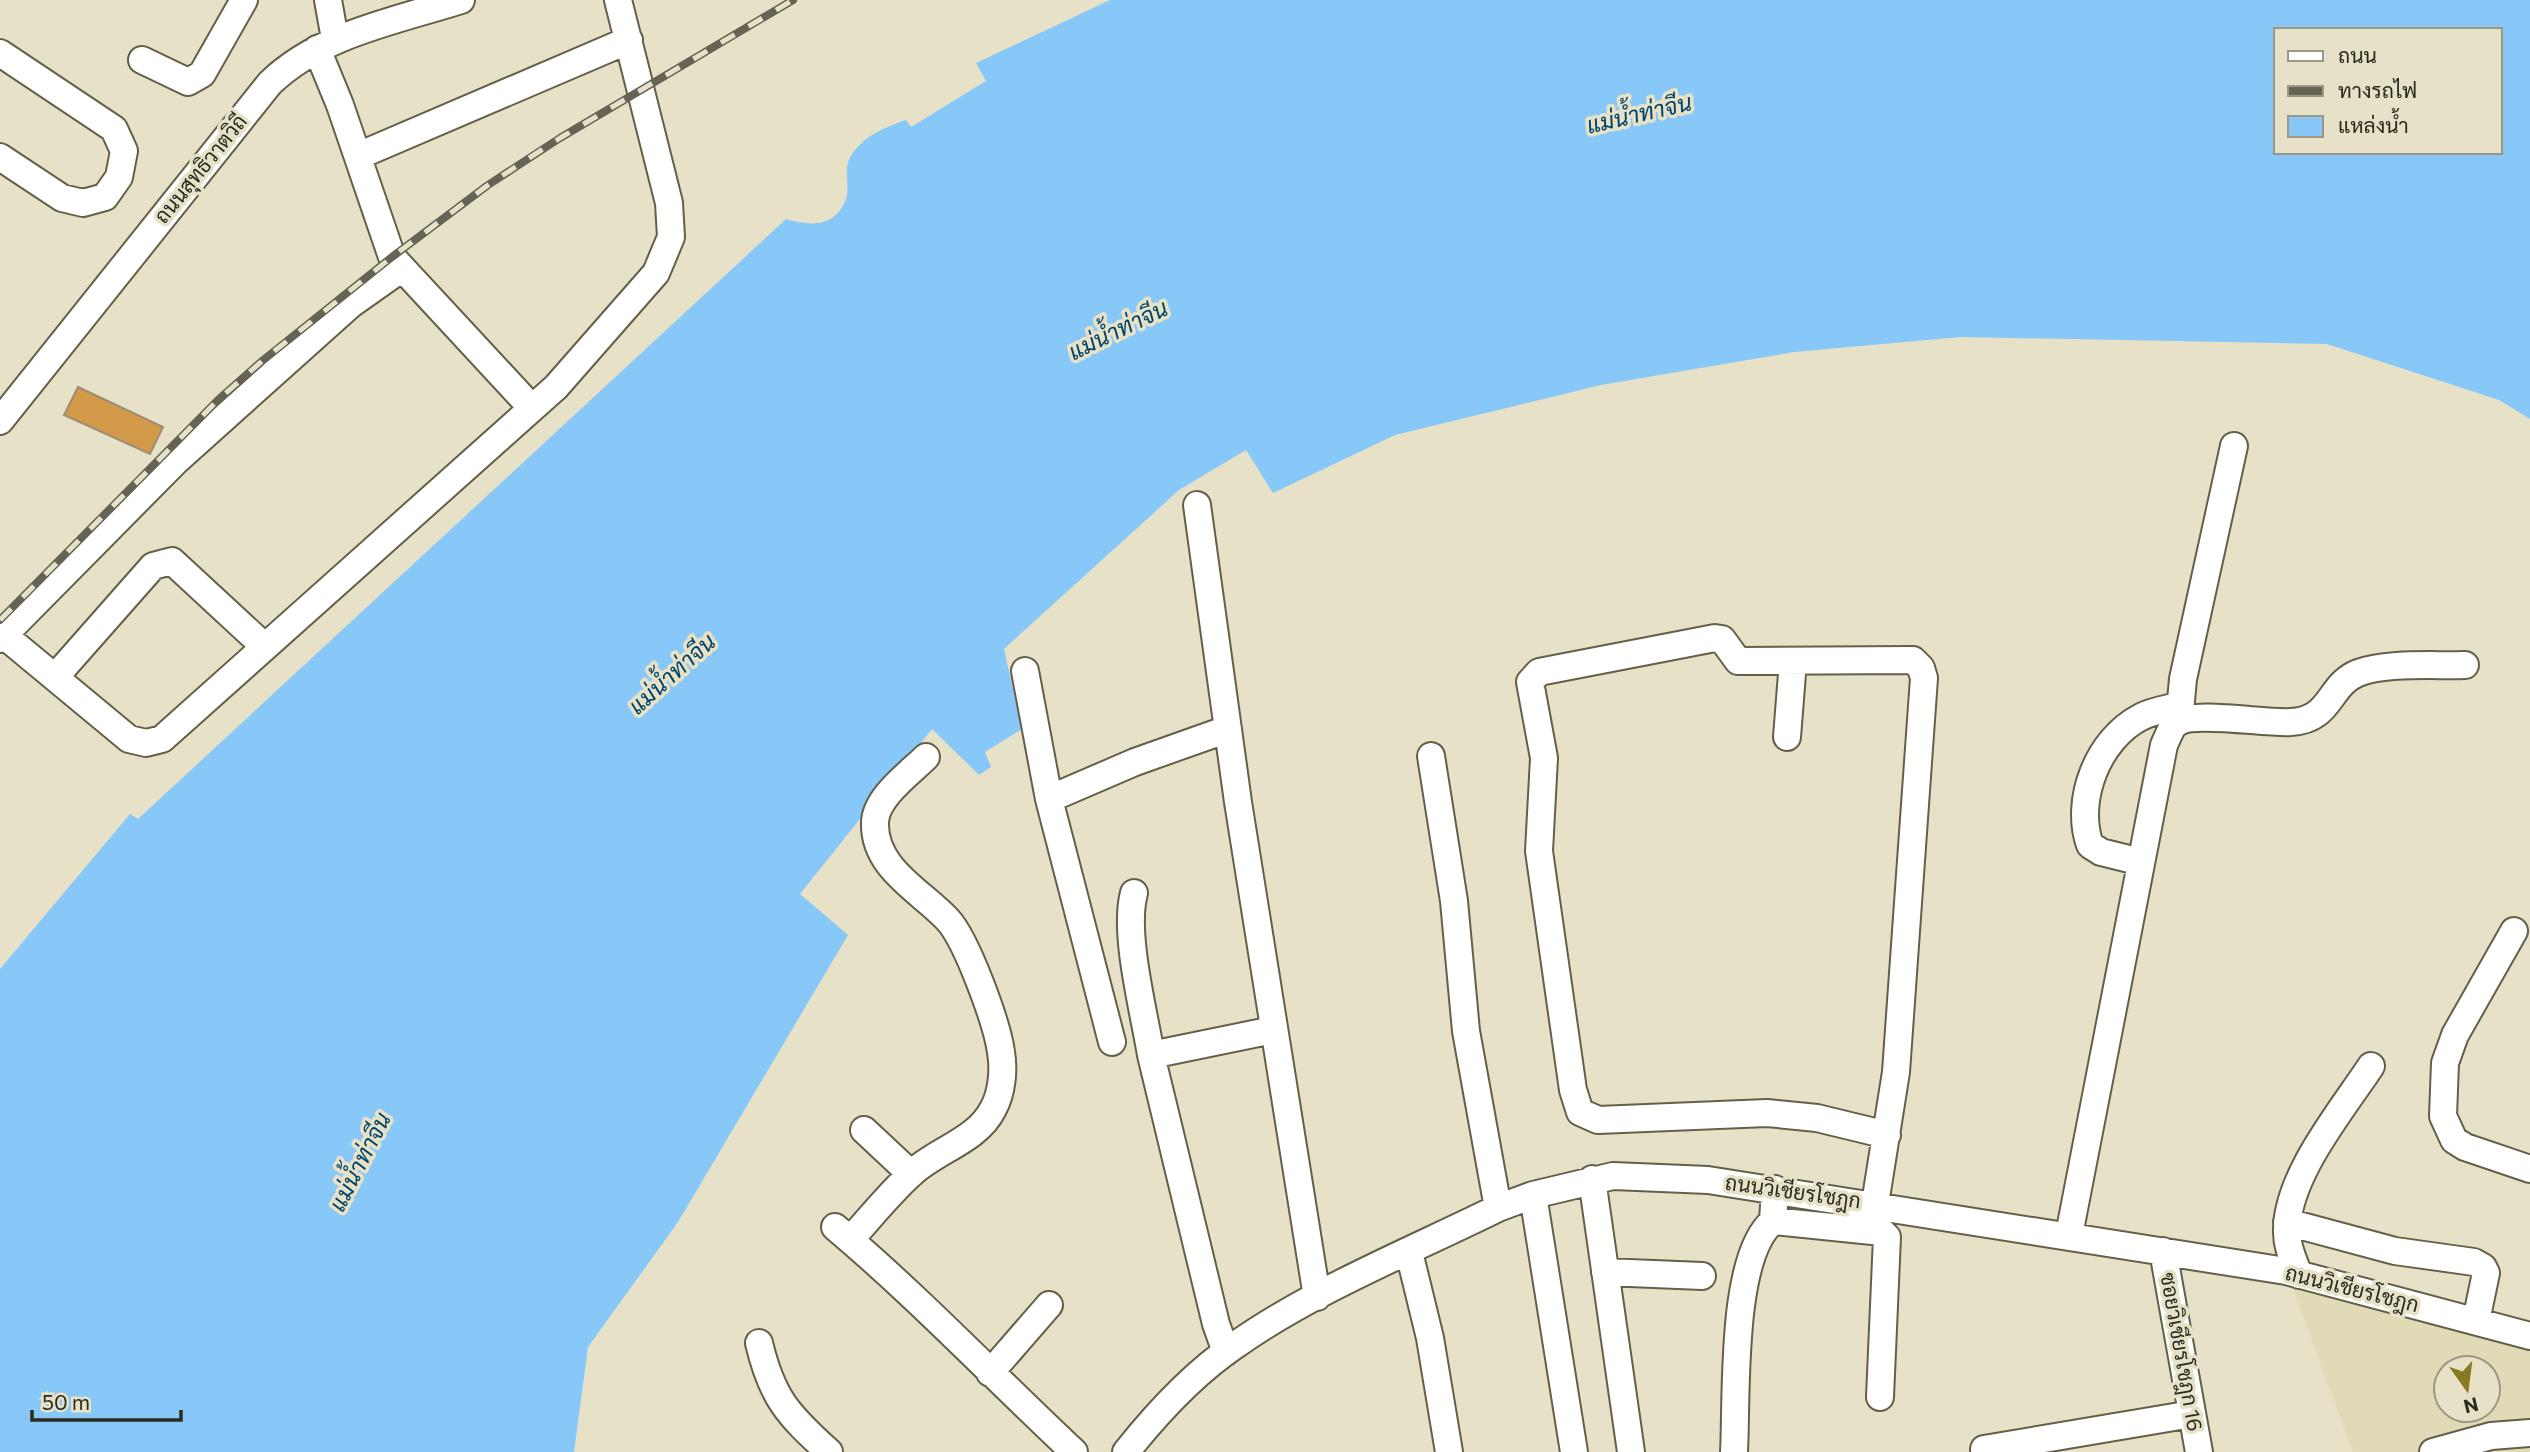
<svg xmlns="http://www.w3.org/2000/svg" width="2530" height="1452" font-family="Commissioner,Sarabun,sans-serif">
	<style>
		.built { fill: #e0dab7; fill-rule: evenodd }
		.water { fill: #88c8f8; fill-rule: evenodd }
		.building { fill: #d29949; stroke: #9d8c77; stroke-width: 2 }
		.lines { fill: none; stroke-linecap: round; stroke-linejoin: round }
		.minor-casing { stroke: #645f48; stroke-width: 30 }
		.minor { stroke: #fff; stroke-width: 26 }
		.rail-casing { stroke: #656353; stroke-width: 8 }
		.rail { stroke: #e7e2c7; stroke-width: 5; stroke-dasharray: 16; stroke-linecap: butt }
		.labels { text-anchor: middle; stroke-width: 7; stroke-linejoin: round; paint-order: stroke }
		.street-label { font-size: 21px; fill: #2b2a1f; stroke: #e7e2c7 }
		.water-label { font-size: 23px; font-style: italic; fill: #00436a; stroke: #e7e2c7 }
	</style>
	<rect width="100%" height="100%" fill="#e7e2c7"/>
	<path class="built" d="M2288 1276 2530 1349V1452H2353ZM2446 1368H2488V1410H2446Z"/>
	<path class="water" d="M1110 0H2530V419L2499 400 2327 344 1961 337 1794 352 1601 385 1395 435 1273 493 1246 450 1179 490 1004 649 1022 729 985 752 991 767 979 775 932 729 800 894 848 935 678 1222 588 1347 574 1452H0V969L130 814 138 819 786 219C810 226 835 228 846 199 850 187 844 172 849 160 860 137 883 128 906 120L911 127 986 81 976 63ZM2276 30H2500V152H2276Z"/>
	<path class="building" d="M78 387 163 427 150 454 64 415Z"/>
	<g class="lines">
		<g class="minor-casing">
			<path id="minor" d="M328 0 335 39
				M317 49 340 105 392 257 531 407
				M0 53 114 129 124 151 119 177 105 197 83 203 62 198 0 157
				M142 60 188 82 202 74 244 0
				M358 156 629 40
				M0 421 270 83C321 34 395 21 461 0
				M1197 505 1238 802 1317 1297
				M0 632 129 739 146 743 162 739 556 387 656 273 671 237 669 203 618 0
				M0 639 176 461 350 305 401 269
				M1025 671 1049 799
				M56 676 153 566 172 561 265 647
				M2179 722 2183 679 2234 446
				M1787 737 1793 661
				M1431 756 1454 901 1466 1031 1498 1208
				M2141 862 2101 852 2090 845C2074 800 2098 739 2141 717 2152 711 2166 709 2178 706
				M1134 893C1123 933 1144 1012 1151 1055
				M2514 931 2455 1035 2445 1063 2443 1116 2454 1140 2465 1147 2530 1169
				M1112 1042 1049 799 1135 762 1228 729
				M864 1130 911 1174
				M1592 1179 1631 1452
				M1775 1189 1773 1221 1882 1232 1887 1237 1880 1397
				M1533 1195 1574 1452
				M1875 1204 1896 1072 1924 678 1921 668 1913 660 1738 661 1722 639 1715 638 1539 672 1530 682 1544 758 1539 851 1573 1090 1580 1112 1598 1120 1767 1113 1817 1118 1887 1135
				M2287 1222 2395 1251 2474 1262 2483 1267 2486 1273 2476 1321
				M835 1227C919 1298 994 1377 1074 1452
				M2069 1235 2164 745C2168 737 2171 726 2178 722 2196 711 2267 724 2291 722 2332 720 2328 685 2358 673 2386 662 2435 666 2465 665
				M850 1240C870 1218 889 1194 911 1174 936 1150 977 1141 993 1109 1002 1093 1004 1070 1001 1052 997 1023 967 941 948 920 921 891 873 868 875 822 876 797 910 773 926 757
				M2163 1251 2199 1452
				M1409 1252 1430 1338 1449 1452
				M1605 1272 1702 1276
				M2299 1275C2294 1261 2287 1248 2287 1233 2285 1178 2342 1110 2371 1066
				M759 1343C772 1398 788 1415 829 1452
				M1226 1352 1216 1324 1151 1055 1273 1030
				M990 1373 1049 1305
				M1984 1449 2192 1414
				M1126 1452C1157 1413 1195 1372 1237 1344 1314 1290 1413 1250 1498 1208L1533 1195 1613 1176 1708 1180 2286 1271 2530 1336
				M1734 1452C1737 1396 1730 1257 1773 1221
				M2433 1452 2491 1436 2530 1433"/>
		</g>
		<use href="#minor" class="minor"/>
		<g class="rail-casing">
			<path id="rail" d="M0 620 218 400 262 361 392 257 488 185 560 138 793 0"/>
		</g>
		<use href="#rail" class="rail"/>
	</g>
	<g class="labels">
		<g class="street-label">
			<text transform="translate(201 169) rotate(-51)" y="7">ถนนสุทธิวาตวิถี</text>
			<text transform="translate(1793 1192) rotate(8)" y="7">ถนนวิเชียรโชฎก</text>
			<text transform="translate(2352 1289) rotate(14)" y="7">ถนนวิเชียรโชฎก</text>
			<text transform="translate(2181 1352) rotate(80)" y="7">ซอยวิเชียรโชฎก 16</text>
		</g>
		<g class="water-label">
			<text transform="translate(1639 114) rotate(-13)" y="8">แม่น้ำท่าจีน</text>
			<text transform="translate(1118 330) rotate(-26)" y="8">แม่น้ำท่าจีน</text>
			<text transform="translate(672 674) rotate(-42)" y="8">แม่น้ำท่าจีน</text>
			<text transform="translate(360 1162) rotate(-63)" y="8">แม่น้ำท่าจีน</text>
		</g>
	</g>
	<rect x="2274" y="28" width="228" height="126" fill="#e7e2c7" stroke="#9c9884" stroke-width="2"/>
	<rect x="2288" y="51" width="35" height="10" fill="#ffffff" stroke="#9c9884" stroke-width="2"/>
	<text x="2338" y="63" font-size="21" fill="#2b2a1f">ถนน</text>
	<rect x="2288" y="86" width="35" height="10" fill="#656353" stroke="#9c9884" stroke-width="2"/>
	<text x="2338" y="98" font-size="21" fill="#2b2a1f">ทางรถไฟ</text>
	<rect x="2288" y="116" width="35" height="21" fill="#88c8f8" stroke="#9c9884" stroke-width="2"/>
	<text x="2338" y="133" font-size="21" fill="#2b2a1f">แหล่งน้ำ</text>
	<g transform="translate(2467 1389) rotate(166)"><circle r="33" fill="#e7e2c7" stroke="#9c9884" stroke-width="2"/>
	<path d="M0-5L12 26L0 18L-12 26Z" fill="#867b21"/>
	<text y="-10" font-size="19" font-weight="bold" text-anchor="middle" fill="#2b2a1f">N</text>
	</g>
	<path d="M32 1410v10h149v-10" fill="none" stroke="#2b2a1f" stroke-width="3.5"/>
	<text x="42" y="1410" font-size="21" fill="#2b2a1f" stroke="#e7e2c7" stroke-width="5" paint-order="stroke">50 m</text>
</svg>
